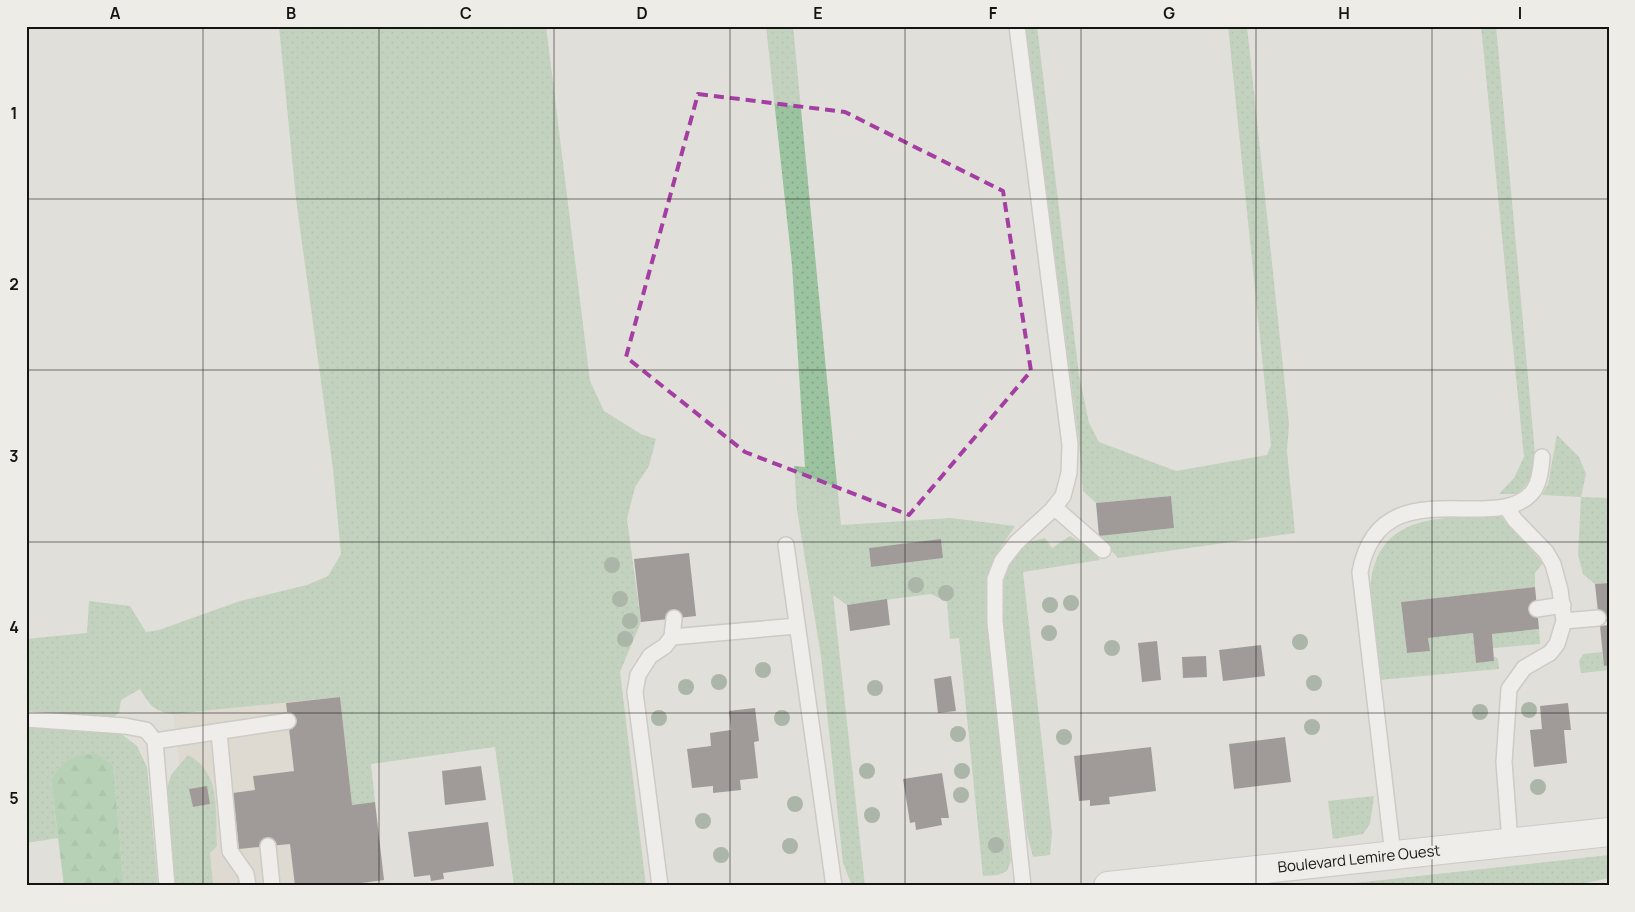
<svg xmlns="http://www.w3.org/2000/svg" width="1635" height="912" font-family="Manrope,sans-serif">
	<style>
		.built { fill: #d9d4c7 }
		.grass { fill: url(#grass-dots); fill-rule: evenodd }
		.forest { fill: url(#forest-firs) }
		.building { fill: #504a4c }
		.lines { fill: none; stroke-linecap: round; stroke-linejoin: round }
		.service-casing { stroke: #b5b3ad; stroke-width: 18 }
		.primary-casing { stroke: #b5b3ad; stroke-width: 30 }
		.service { stroke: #fff; stroke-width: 15 }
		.primary { stroke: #fff; stroke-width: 28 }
		.tree { fill: #69836d }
		.marked { fill: none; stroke: #a43ea2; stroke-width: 4; stroke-dasharray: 10 6; stroke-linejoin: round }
		.grid { fill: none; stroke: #151412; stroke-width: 1; stroke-opacity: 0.55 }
		.labels { text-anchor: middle; stroke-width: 5; stroke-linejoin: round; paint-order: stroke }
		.street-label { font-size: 15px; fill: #151412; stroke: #eeece6 }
		.neatline { fill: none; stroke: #151412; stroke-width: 2 }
		.grid-label { font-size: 16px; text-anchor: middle; font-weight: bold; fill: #151412 }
	</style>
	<defs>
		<pattern id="grass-dots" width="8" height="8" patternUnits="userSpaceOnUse" patternTransform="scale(1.25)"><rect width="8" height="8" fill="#9bc39f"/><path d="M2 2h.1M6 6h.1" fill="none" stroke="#85a788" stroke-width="1.8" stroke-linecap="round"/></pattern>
		<pattern id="forest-firs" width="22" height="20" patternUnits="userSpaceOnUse" patternTransform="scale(1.25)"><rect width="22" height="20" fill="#83c28c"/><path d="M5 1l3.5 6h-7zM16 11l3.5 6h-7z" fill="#70a678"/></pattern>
	</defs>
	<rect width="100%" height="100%" fill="#e1dfd9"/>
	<path class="built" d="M361 694 385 886H195L173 714Z"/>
	<path class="grass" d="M279 26H546L590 381 604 411 641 434 656 439 649 466 635 487 627 519 641 622 620 672 646 886H514L495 747 371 764 375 802 352 805 340 697 173 714C154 712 149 704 140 689L121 700 119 713 114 716 26 713V639L87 633 89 601 130 606 146 632 159 630 240 601 307 585 328 576 341 554 333 469 296 199Z
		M766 26H793L841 525 951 518 1015 526C993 558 987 570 986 609L1011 861 1007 871 998 875 983 876 959 638 950 639 947 602 931 594 847 605 833 595 865 886H852L843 863 821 656 797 510 794 466 805 467 792 265ZM941 540 943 558 871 567 869 548Z
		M1025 26H1037L1079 375 1089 423 1099 442 1176 471 1267 455 1271 445 1228 26H1247L1289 424 1287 451 1295 533 1118 558 1099 536 1174 528 1171 496 1096 503 1083 491 1079 442Z
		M1481 26H1496L1535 454C1535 472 1531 482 1517 494H1499L1514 478 1524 457Z
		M1557 435 1579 457 1586 474 1581 497 1609 498V583L1595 584 1583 574 1578 555 1581 497 1542 495 1548 484Z
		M1499 514 1543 563 1535 573V587L1401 602 1407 653 1430 651 1428 638 1473 633 1476 663 1494 661V656L1498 659 1499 669 1379 680C1372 626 1349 543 1419 523 1441 516 1475 516 1499 514Z
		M1070 536 1089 548 1100 560 1023 572 1052 833 1050 855 1033 857 1027 834 1004 631 1002 585 1010 560 1025 543 1045 538 1052 548Z
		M1539 629 1540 644 1493 648 1492 634Z
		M1602 652 1604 665H1609V670L1581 673 1579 661 1583 654Z
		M26 725 119 732 137 746 147 767 158 886H124L113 766 51 780 58 838 26 843Z
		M188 755C222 772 215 814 217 846L210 853 213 886H174L166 791 171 775ZM190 789 210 804 193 807Z
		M1374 796 1370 824 1363 834 1333 839 1328 801Z
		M1609 855V878L1572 886H1328Z"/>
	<path class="forest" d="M97 754 113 766 124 886H64L51 780C64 759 72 755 97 754Z"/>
	<path class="building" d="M1171 496 1174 528 1099 536 1096 503Z
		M941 539 943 558 871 567 869 548Z
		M689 553 696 616 641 622 634 559Z
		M1609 583V621L1599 622 1595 584Z
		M1535 587 1539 629 1492 634 1494 661 1476 663 1473 633 1428 638 1430 651 1407 653 1401 602Z
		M887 599 890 625 850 631 847 605Z
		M1609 625V665L1604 666 1600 626Z
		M1157 641 1161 680 1142 682 1138 643Z
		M1261 645 1265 676 1223 681 1219 650Z
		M1206 656 1207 677 1183 678 1182 657Z
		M951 676 956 711 938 713 934 679Z
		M340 697 352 805 375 802 384 880 339 886H295L290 844 239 849 233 793 255 790 253 776 294 771 286 703Z
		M1568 703 1571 730H1564L1567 763 1534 767 1530 730 1542 729 1540 706Z
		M755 708 759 741 754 742 758 778 740 780 741 790 713 793V786L692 788 687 749 711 746 710 733 731 730 729 711Z
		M1285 737 1291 782 1234 789 1229 744Z
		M1151 747 1156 791 1109 797 1110 804 1090 806V800L1079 801 1074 756Z
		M481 766 486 800 445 805 442 771Z
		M942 773 949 818H941L942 825 916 830 915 822 910 823 903 779Z
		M207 786 210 804 193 807 189 789Z
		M488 822 494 866 443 873 444 879 431 881 430 875 414 877 408 832Z"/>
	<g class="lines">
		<g class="service-casing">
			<path id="service" d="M1017 26 1070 445 1069 473 1063 496 1052 510 1016 543 1002 561 995 579V622L1023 886
				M1054 507 1103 550
				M1507 508 1515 520 1546 552 1553 564 1560 590 1564 621 1557 644 1550 653 1524 668 1509 689 1504 762 1510 842
				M786 545 834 886
				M1537 609 1563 605
				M1564 621 1598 618
				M672 637 797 626
				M26 719 125 726 146 730 155 741
				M219 732 230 851 246 874 248 886
				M268 846 272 886
				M1393 855 1360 572C1380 464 1499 539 1534 490 1540 481 1541 468 1542 457
				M167 886 155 741 288 721
				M660 886 635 692 638 675 650 656 665 646 672 637 674 618"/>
		</g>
		<g class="primary-casing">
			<path id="primary" d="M1108 886 1609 832"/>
		</g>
		<use href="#service" class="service"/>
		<use href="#primary" class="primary"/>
	</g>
	<g class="tree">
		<circle cx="612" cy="565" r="8"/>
		<circle cx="916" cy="585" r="8"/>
		<circle cx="946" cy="593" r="8"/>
		<circle cx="620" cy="599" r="8"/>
		<circle cx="1071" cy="603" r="8"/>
		<circle cx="1050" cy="605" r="8"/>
		<circle cx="630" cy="621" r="8"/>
		<circle cx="1049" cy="633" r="8"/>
		<circle cx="625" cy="639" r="8"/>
		<circle cx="1300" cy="642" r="8"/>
		<circle cx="1112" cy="648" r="8"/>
		<circle cx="763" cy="670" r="8"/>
		<circle cx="719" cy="682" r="8"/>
		<circle cx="1314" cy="683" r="8"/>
		<circle cx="686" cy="687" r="8"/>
		<circle cx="875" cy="688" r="8"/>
		<circle cx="1529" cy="710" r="8"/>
		<circle cx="1480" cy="712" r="8"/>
		<circle cx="659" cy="718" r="8"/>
		<circle cx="782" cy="718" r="8"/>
		<circle cx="1312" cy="727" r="8"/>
		<circle cx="958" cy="734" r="8"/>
		<circle cx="1064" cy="737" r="8"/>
		<circle cx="867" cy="771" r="8"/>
		<circle cx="962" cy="771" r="8"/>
		<circle cx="1538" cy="787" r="8"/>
		<circle cx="961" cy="795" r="8"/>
		<circle cx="795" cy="804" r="8"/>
		<circle cx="872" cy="815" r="8"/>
		<circle cx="703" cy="821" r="8"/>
		<circle cx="996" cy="845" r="8"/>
		<circle cx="790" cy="846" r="8"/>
		<circle cx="721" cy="855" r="8"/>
	</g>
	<path d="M0 0H1635V912H0ZM698 94 845 112 1003 191 1031 371 909 515 745 452 626 357Z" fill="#e1dfd9" fill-opacity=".55" fill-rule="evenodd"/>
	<path class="marked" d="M698 94 845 112 1003 191 1031 371 909 515 745 452 626 357Z"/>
	<path class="grid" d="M203 26V886M379 26V886M554 26V886M730 26V886M905 26V886M1081 26V886M1256 26V886M1432 26V886M26 199H1609M26 370H1609M26 542H1609M26 713H1609"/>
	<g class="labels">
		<g class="street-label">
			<text transform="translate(1359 859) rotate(-6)" y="5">Boulevard Lemire Ouest</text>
		</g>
	</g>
	<rect width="1635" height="912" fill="none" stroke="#eeece6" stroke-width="55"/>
	<rect x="28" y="28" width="1580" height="856" class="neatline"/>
	<g class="grid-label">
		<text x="115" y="19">A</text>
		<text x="291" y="19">B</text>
		<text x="466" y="19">C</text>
		<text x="642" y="19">D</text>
		<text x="818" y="19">E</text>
		<text x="993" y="19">F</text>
		<text x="1169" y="19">G</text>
		<text x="1344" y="19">H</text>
		<text x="1520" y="19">I</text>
		<text x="14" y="119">1</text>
		<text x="14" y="290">2</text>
		<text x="14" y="462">3</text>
		<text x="14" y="633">4</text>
		<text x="14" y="804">5</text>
	</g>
</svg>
